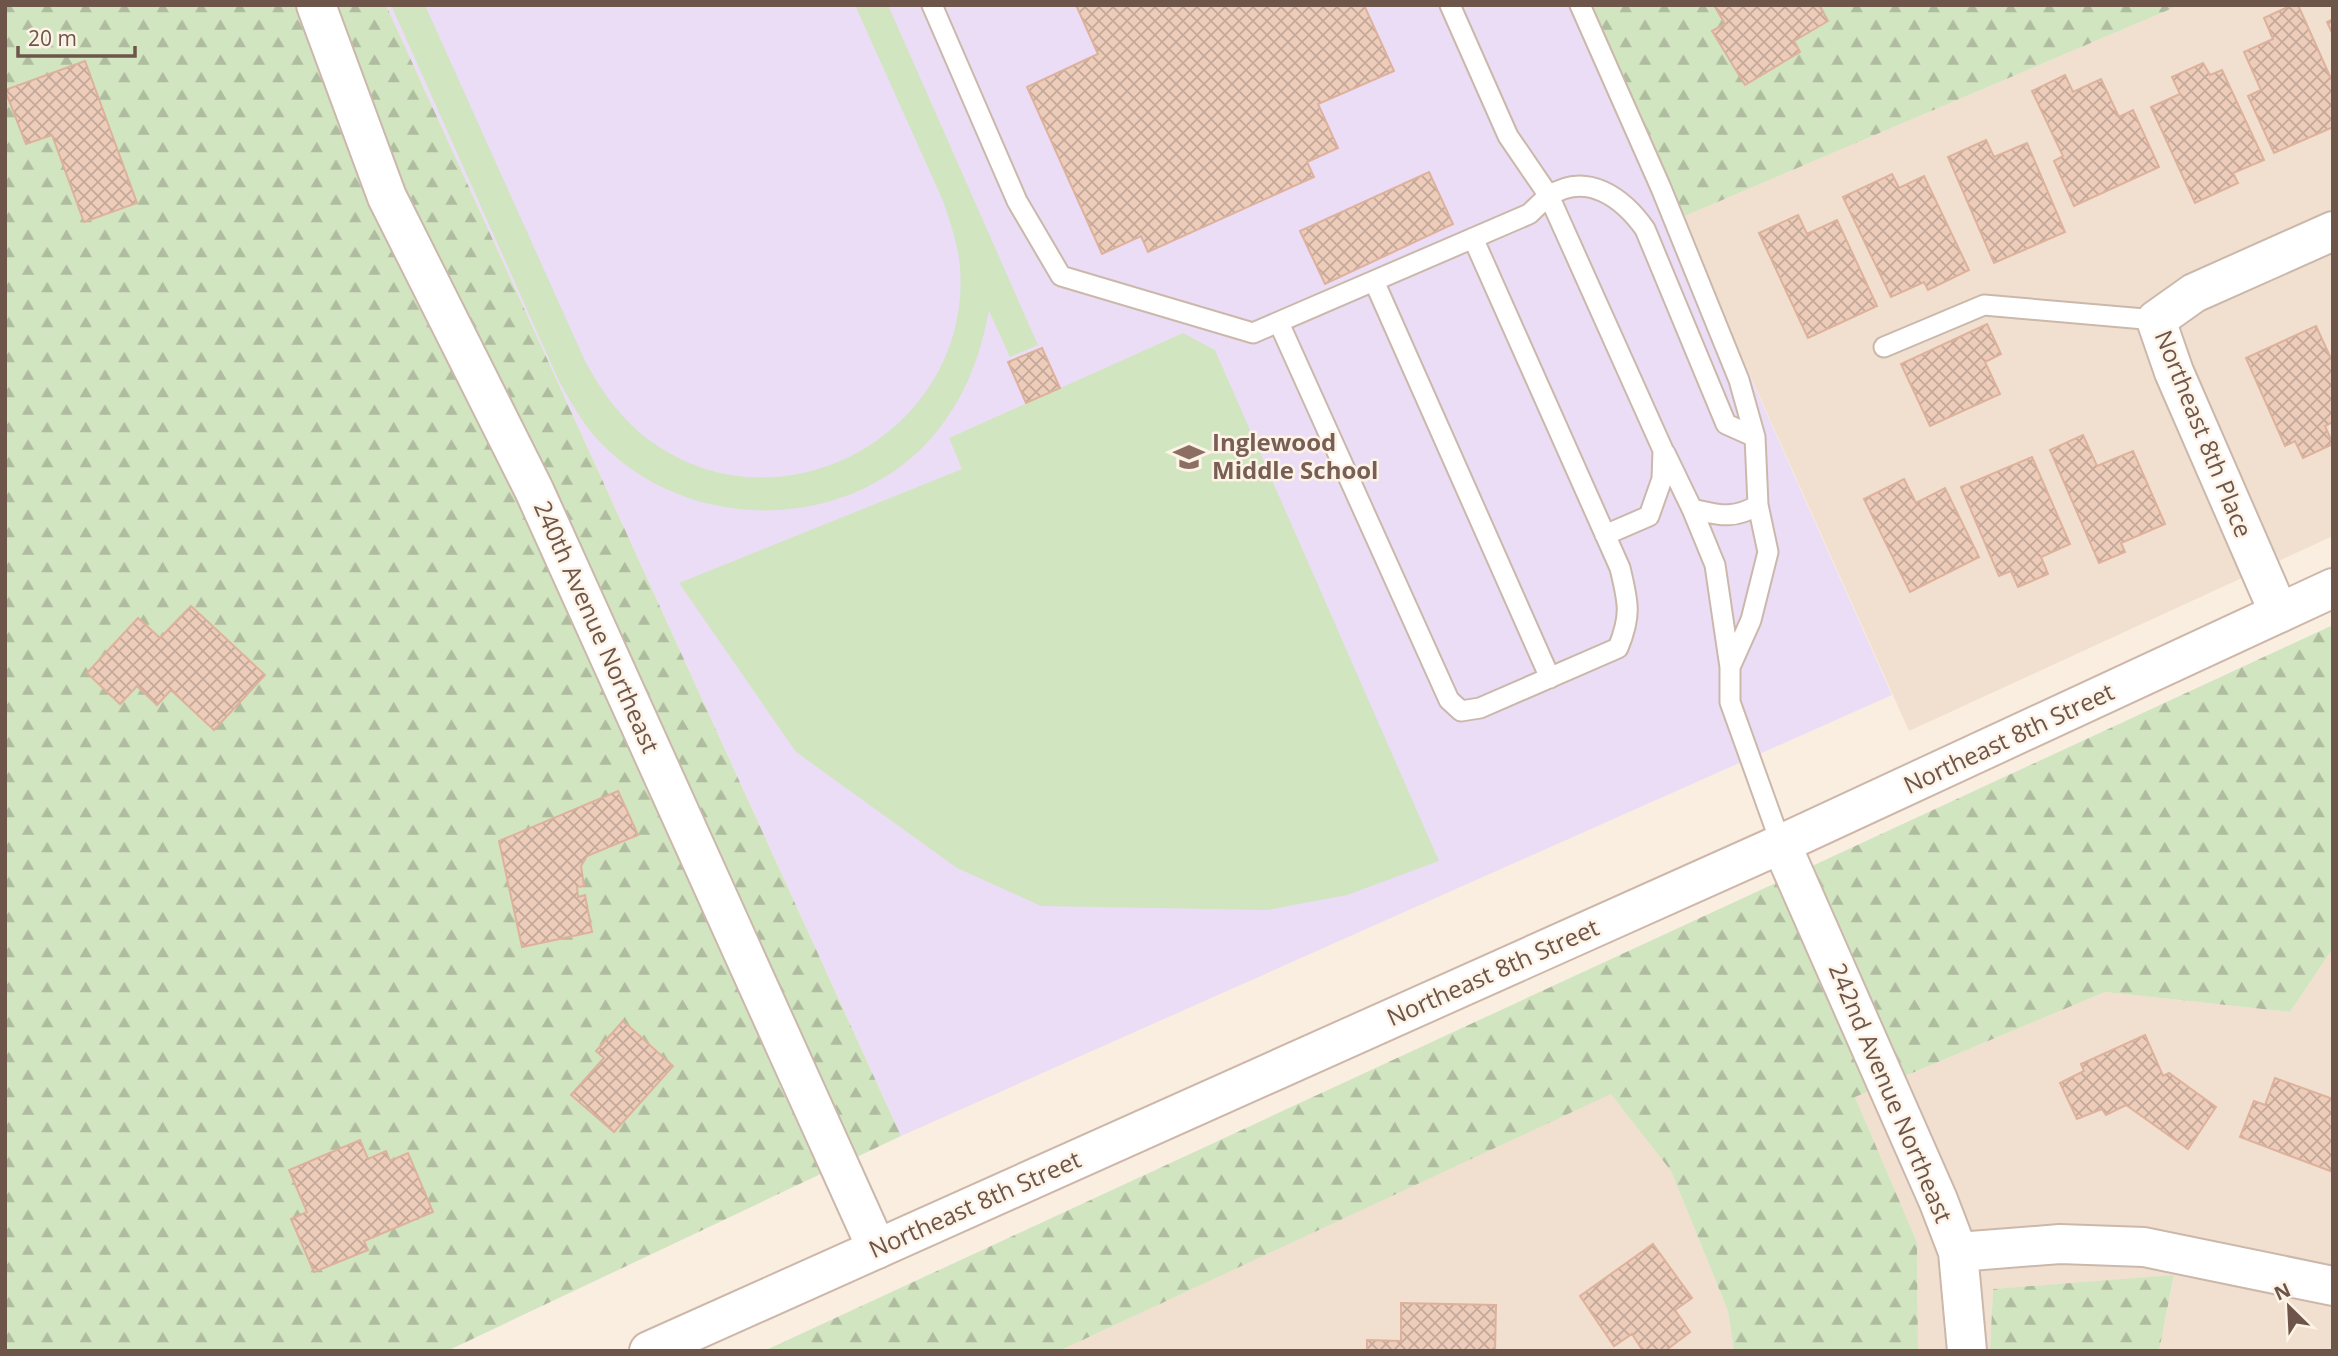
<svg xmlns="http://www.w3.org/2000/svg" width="2338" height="1356" font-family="'Open Sans',sans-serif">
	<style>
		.residential { fill: #f1e0cf }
		.education { fill: #ebddf6 }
		.forest { fill: url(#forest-firs) }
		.pitch { fill: #d2e5c1 }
		.building { fill: url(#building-cross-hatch); stroke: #deb19c; stroke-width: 2 }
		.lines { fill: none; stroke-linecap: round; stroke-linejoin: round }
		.lane-casing { stroke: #cbb8ab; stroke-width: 23 }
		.street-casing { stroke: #cbb8ab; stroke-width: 42 }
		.secondary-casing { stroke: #ceb7a9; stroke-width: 42 }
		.lane { stroke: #fff; stroke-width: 19 }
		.street { stroke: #fff; stroke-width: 38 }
		.secondary { stroke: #fff; stroke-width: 38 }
		.labels { text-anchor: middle; stroke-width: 5; stroke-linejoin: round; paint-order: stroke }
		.street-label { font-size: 24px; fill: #6e554a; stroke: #fdf3e6 }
		.education-label { font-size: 24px; font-weight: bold; fill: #785e54; stroke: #fdf3e6; text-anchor: start }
	</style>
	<defs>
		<pattern id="forest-firs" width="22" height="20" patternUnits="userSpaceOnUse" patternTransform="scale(1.75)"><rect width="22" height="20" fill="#d2e5c1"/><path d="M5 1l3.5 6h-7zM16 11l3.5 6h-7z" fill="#afbc9f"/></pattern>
		<pattern id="building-cross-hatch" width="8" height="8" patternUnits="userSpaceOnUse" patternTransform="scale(1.75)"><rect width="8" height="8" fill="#edccba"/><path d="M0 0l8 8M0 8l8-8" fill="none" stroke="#c4a899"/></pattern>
	</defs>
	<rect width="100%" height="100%" fill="#faeee0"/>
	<path class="residential" d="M2180 5H2333V536L1909 731 1680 218Z
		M2333 948V1351H2159L2174 1276 1993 1289 1990 1351H1918L1917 1242 1855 1097 2105 992 2290 1012Z
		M1611 1093 1671 1171 1728 1311 1734 1351H1059Z"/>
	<path class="education" d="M386 5H1585L1892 695 901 1136Z"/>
	<path class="forest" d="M5 5H386L901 1136 447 1351H5Z
		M1585 5H2180L1680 218Z
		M2333 625V948L2290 1012 2105 992 1855 1097 1917 1242 1918 1351H1734L1728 1311 1671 1171 1611 1094 1059 1351H764Z
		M2174 1275 2159 1351H1990L1993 1289Z"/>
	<path class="pitch" d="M391 5H425L586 363C603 393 621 419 649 440 782 538 972 431 960 267 958 244 950 222 943 201L855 5H888L1038 345 1010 357 989 311C980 357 965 398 934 435 850 534 687 535 599 441 582 423 570 401 558 379Z
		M1183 333 1215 350 1439 861 1347 895 1268 910 1041 906 957 868 796 752 679 583 962 469 949 438Z"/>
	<path class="building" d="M1076 5H1364L1394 71 1318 104 1338 148 1307 162 1314 177 1148 252 1141 236 1102 254 1027 87 1098 54Z
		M1714 5H1819L1828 21 1794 41 1800 52 1745 85 1712 31 1725 24Z
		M2292 5H2298L2333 83V127L2274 153 2248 96 2261 90 2244 52 2273 39 2264 18Z
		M2333 19V35L2327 22Z
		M85 61 137 203 84 222 52 135 26 144 5 90Z
		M2203 63 2210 75 2222 70 2264 160 2233 173 2238 183 2195 203 2151 107 2180 94 2172 77Z
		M2065 75 2073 92 2101 79 2119 117 2133 110 2159 167 2074 206 2054 161 2063 156 2032 91Z
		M1986 140 1994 157 2027 143 2065 232 1994 263 1948 157Z
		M1429 172 1453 224 1325 284 1300 231Z
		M1892 174 1899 188 1924 176 1969 270 1928 290 1924 282 1891 297 1843 197Z
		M1798 215 1807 234 1837 220 1877 306 1808 338 1759 233Z
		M1987 324 2001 354 1985 362 2000 394 1930 426 1901 364Z
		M2316 326 2333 363V422L2325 426 2333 444 2303 458 2295 441 2285 446 2246 358Z
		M1042 348 1060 388 1026 403 1008 362Z
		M2083 435 2097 466 2133 451 2165 524 2121 543 2125 552 2099 563 2050 450Z
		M2032 457 2070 544 2041 557 2048 574 2018 587 2011 571 1999 576 1961 487Z
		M1904 479 1916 503 1945 488 1979 557 1910 592 1864 499Z
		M191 606 265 675 214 730 171 690 157 705 137 686 120 704 87 673 138 618 160 638Z
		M618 791 638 835 587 856 581 866 584 886 577 887 578 897 585 895 592 932 522 947 499 841Z
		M623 1021 673 1066 614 1132 571 1095 604 1058 596 1051Z
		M2145 1035 2163 1076 2169 1073 2216 1107 2188 1149 2126 1105 2106 1115 2102 1109 2077 1119 2060 1083 2084 1071 2081 1064Z
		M2275 1078 2333 1099V1172L2240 1137 2254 1101 2265 1105Z
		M360 1140 368 1159 386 1151 390 1161 408 1153 433 1212 364 1241 368 1250 314 1272 291 1219 307 1212 289 1170Z
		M1653 1244 1692 1298 1675 1310 1690 1332 1665 1351H1643L1632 1334 1614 1346 1580 1296Z
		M1401 1303 1496 1305 1495 1351H1367V1340L1401 1341Z"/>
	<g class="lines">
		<g class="lane-casing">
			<path id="lane" d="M932 5 1017 201 1061 276 1253 333 1529 214C1536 208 1542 201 1549 196 1587 171 1623 198 1645 229L1726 424 1755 437
				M1450 5 1508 136 1549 196 1663 450 1662 479 1649 516 1605 535
				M1580 5 1661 188 1739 380 1755 437 1758 505 1768 552 1751 620 1730 667
				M1374 281 1550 678
				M1279 323 1449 700 1461 711 1480 708 1618 648C1632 614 1628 602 1620 568L1473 238
				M1884 347 1984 305 2156 320
				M1665 453 1692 509 1715 565 1730 667V702L1781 844
				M1692 509C1719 515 1733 520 1758 505"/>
		</g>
		<g class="street-casing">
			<path id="street" d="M316 5 387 197 534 490 877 1249
				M2279 613 2174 372 2156 320 2194 293 2333 231
				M1781 844 1938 1200 1958 1252 1967 1351
				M1958 1252 2060 1244 2144 1247 2333 1286"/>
		</g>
		<g class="secondary-casing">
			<path id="secondary" d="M649 1351 1781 844 2333 588"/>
		</g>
		<use href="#lane" class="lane"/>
		<use href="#street" class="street"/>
		<use href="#secondary" class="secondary"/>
	</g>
	<defs>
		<g id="school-bare" transform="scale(2.415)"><path d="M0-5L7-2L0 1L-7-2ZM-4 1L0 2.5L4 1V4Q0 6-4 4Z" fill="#8d6e63" stroke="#fdf3e6" stroke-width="2.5" paint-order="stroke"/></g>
	</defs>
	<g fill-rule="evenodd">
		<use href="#school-bare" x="1189" y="457"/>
	</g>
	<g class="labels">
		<g class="street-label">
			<text transform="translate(2203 434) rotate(68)" y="8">Northeast 8th Place</text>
			<text transform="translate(596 627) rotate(66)" y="8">240th Avenue Northeast</text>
			<text transform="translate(2009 739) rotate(-25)" y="8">Northeast 8th Street</text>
			<text transform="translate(1493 973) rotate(-24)" y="8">Northeast 8th Street</text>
			<text transform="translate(1890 1093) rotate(67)" y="8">242nd Avenue Northeast</text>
			<text transform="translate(975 1205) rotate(-24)" y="8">Northeast 8th Street</text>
		</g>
		<g class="education-label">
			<text x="1212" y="451">Inglewood<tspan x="1212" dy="28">Middle School</tspan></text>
		</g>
	</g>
	<rect width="2338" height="1356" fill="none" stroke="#6e554a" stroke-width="14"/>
	<g transform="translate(2289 1307) rotate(336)" stroke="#fdf3e6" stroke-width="5" paint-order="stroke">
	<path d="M0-5L12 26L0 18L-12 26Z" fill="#6e554a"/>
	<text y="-10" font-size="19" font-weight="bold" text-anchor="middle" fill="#6e554a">N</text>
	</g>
	<path d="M18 46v10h117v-10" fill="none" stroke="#6e554a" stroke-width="3.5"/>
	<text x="28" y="46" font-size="21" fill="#6e554a" stroke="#fdf3e6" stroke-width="5" paint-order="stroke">20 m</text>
</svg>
